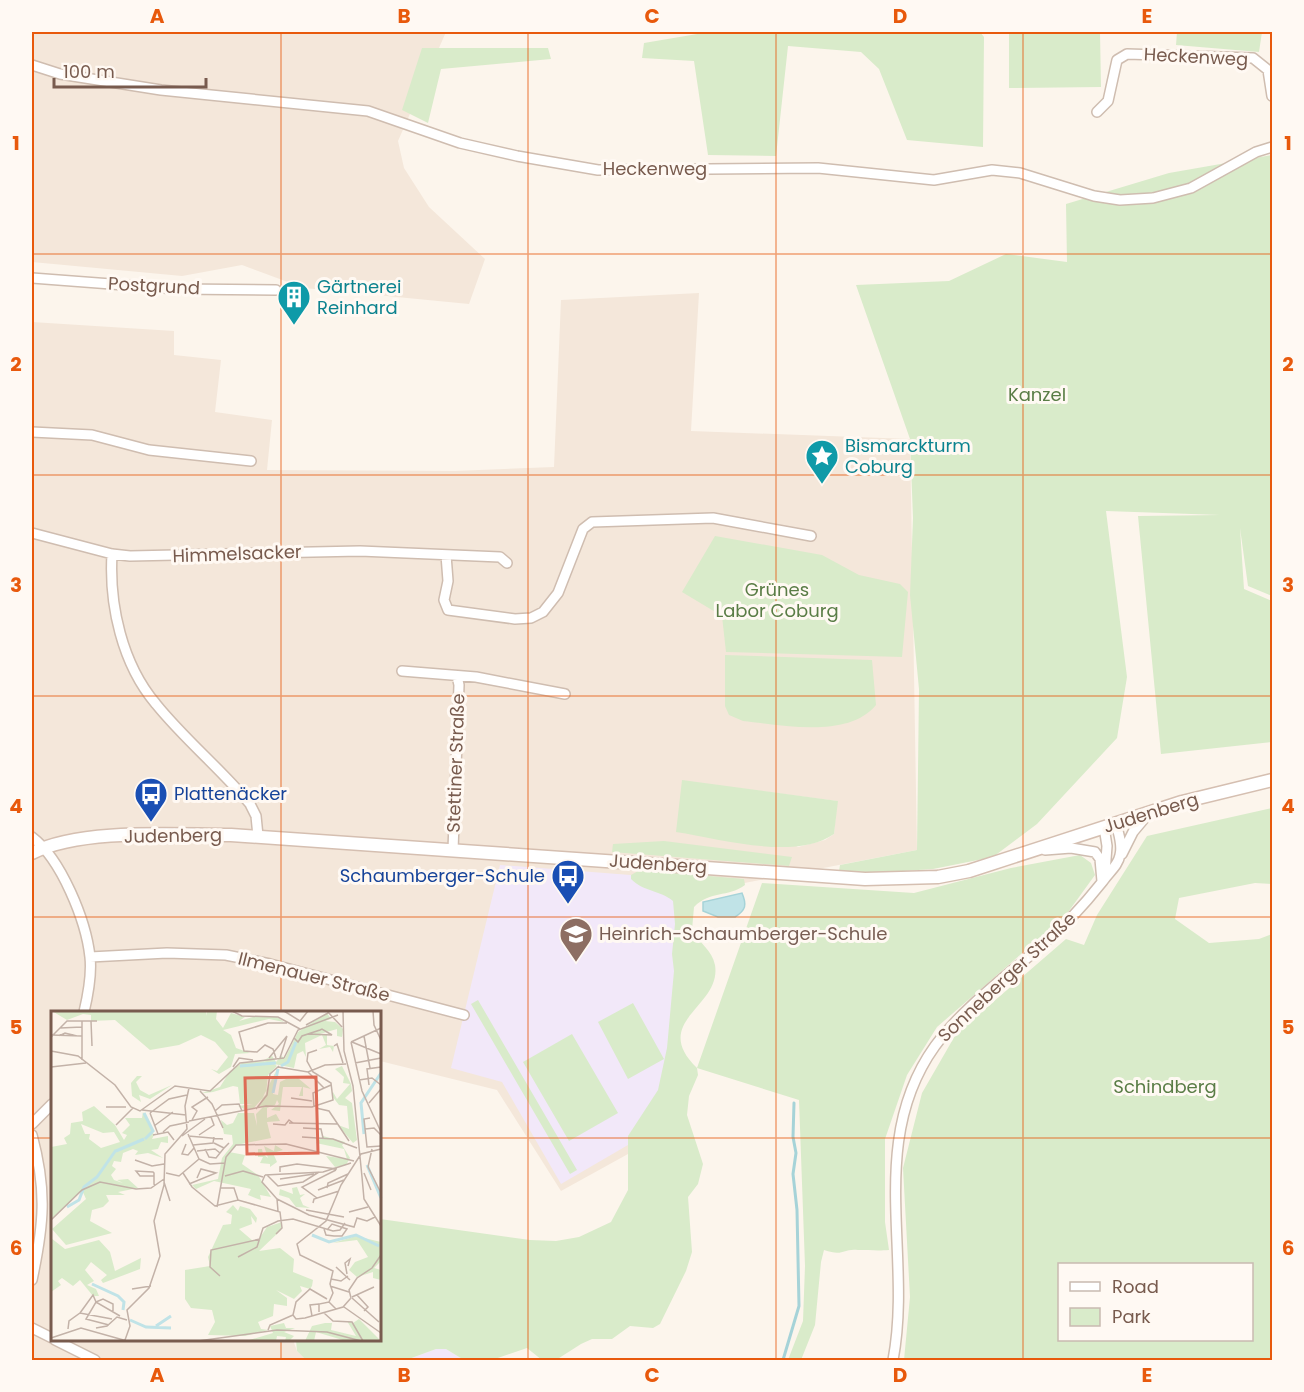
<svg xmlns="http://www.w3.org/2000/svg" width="1304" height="1392" font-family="Poppins,sans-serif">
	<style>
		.residential { fill: #f4e7da; fill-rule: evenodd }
		.education { fill: #f2e8f9 }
		.green { fill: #d9ebca; fill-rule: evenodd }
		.water { fill: #c0e3e7; stroke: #a6d3d8; stroke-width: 1.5 }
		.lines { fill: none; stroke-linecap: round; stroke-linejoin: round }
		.stream { stroke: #a6d3d8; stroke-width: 3 }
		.street-casing { stroke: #cfbdb0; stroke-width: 12 }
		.secondary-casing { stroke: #d5bfb1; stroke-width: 15 }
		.street { stroke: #fff; stroke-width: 9 }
		.secondary { stroke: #fff; stroke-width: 12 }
		.grid { fill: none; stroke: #e8590c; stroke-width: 1.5; stroke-opacity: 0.55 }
		.labels { text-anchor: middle; stroke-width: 6; stroke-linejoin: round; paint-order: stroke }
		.street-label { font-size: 18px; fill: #785b4e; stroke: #fff9f3 }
		.culture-label { font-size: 18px; fill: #0d838f; stroke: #fff9f3; text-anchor: start }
		.park-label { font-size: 18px; fill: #5a7d46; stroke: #fff9f3 }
		.transit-label { font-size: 18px; fill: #164399; stroke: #fff9f3; text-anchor: start }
		.education-label { font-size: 18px; fill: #785e54; stroke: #fff9f3; text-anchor: start }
		.inset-river { fill: none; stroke: #c0e3e7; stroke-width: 3 }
		.inset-road { fill: none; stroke: #c3b2a8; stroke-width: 1.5 }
		.view { fill: #dd6b55; fill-opacity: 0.15; stroke: #dd6b55; stroke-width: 3 }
		.inset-edge { fill: none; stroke: #785b4e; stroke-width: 3 }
		.neatline { fill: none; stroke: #e8590c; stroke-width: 2 }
		.grid-label { font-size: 20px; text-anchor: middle; font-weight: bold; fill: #e8590c }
	</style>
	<rect width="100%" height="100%" fill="#fcf5ec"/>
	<path class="residential" d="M32 32H446L398 141 404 168 429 207 485 259 469 304 304 288 242 265 182 276 32 262Z
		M699 293 691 431 910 439 917 850 687 894 657 1138 561 1191 497 1090 380 1061V1012H52V1340H293L297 1351 306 1360H32V322L174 331V355L221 360 215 412 272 420 267 470 455 471 554 467 561 300ZM682 781 837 801 834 834 825 840 798 847Z"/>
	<path class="education" d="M500 865 682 879 669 1046 652 1131 561 1184 502 1082 451 1068Z
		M436 1349H446L464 1360H406Z"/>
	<path class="green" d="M709 32H980L984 37 983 147 907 140 879 69 861 52 788 46 776 156 708 155 694 61 642 58 644 43Z
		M1009 32H1100L1101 87 1009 88Z
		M1177 32H1262L1259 52 1176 45Z
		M422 48H548L551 59 441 69 428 123 402 110Z
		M1272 155V596L1248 586 1240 528 1244 589 1272 601V742L1161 754 1138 516 1220 515 1106 511 1127 677 1117 738 1037 824 993 857 933 869 874 873 839 871 840 865 917 850 919 689 910 595 913 518 910 439 856 285 949 281 1006 254 1067 262 1066 204 1169 173Z
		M715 536 822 555 859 575 900 584 908 592 902 657 726 652 722 616 682 592Z
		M725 655 872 660 876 705C848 739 783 725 743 721L729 715 725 706Z
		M682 780 838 801 834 834C795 861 721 839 676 832Z
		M1272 808V884L1255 883 1179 898 1175 919 1209 943 1259 939 1272 934V1360H904L910 1297 903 1168 922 1093 956 1034 1066 939 1084 945 1097 915 1147 836ZM1252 1264V1340H1060V1264Z
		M664 841 792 857 789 866 612 852 613 844Z
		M1080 855 1091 863 1095 875 1066 915 937 1027 907 1075 885 1139V1222L889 1250C877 1251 870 1250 858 1250 843 1248 844 1257 824 1250L821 1262 815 1325 801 1360H788L803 1321 805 1266 799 1100 697 1068 698 1075 689 1096 687 1115 703 1164 698 1184 688 1197 692 1252 686 1271 660 1324 653 1328 630 1326 612 1339H592L581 1344 556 1360H542L527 1348 492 1360H464L446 1349H436L406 1360H306L297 1351 296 1340H380V1219L530 1240 556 1241 579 1237 611 1222 628 1190V1136L658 1090 667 1048 674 971 672 954 675 924 673 901C660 890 644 892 631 879V875L640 870 744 879 745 885C727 898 711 890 694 907L692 930C699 943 712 950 715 965 722 1007 649 1021 697 1068L762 883 914 893 1011 868Z
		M478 1000 577 1170 570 1174 471 1004Z
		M633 1003 664 1059 628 1079 598 1022Z
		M572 1034 618 1113 569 1141 523 1062Z"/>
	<path class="water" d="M742 893C747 905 746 910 735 917H718L703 911V902Z"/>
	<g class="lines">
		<path class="stream" d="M783 1360 799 1306 797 1210 793 1174 796 1153 793 1137 794 1103"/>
		<g class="street-casing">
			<path id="street" d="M32 65 60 74 161 90 368 111 460 143 517 156 598 170 818 168 934 180 992 170 1020 173 1094 196 1120 200 1153 198 1191 188 1256 152 1272 147
				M1097 112 1108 101 1117 60 1127 54 1253 58 1268 70 1272 96
				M32 278 177 289 276 290
				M32 432 92 435 149 450 251 461
				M32 533 112 554 130 556 360 551 500 557 507 563
				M112 554C109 605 122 664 156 704 185 740 221 769 250 804L256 816 258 836
				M446 555 448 581 444 600 448 610 515 619 531 618 543 612 558 593 583 529 592 522 713 518 811 536
				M402 671 476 677 565 694
				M1104 827 1107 846 1105 873
				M32 837C61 859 86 920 90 957 92 975 88 995 84 1012
				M453 850 459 685 457 676
				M1045 850 1071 848 1095 852 1100 859 1102 881
				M1122 854 1133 832 1149 813
				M90 957 167 953 226 955 270 964 464 1015
				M32 1124 52 1104
				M32 1135C47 1190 44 1224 32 1280
				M32 1328 52 1338
				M55 1340 95 1360
				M893 1360C913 1255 866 1142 935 1046 963 1008 1004 978 1040 947 1064 927 1084 905 1103 881 1109 872 1118 866 1120 855 1123 844 1118 833 1116 823"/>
		</g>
		<g class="secondary-casing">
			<path id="secondary" d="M32 853C82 828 174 835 231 835L865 879 938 877 969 871 1182 802 1272 780"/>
		</g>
		<use href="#street" class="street"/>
		<use href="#secondary" class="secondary"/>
	</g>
	<path class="grid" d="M281 32V1012M528 32V1360M776 32V1360M1023 32V1360M32 254H1272M32 475H1272M32 696H1272M32 917H1272M32 1138H52M380 1138H1272M281 1340V1360"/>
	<defs>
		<g id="building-pin" transform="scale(1.725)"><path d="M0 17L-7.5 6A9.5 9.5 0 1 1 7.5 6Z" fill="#0f9aa8" stroke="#fff9f3"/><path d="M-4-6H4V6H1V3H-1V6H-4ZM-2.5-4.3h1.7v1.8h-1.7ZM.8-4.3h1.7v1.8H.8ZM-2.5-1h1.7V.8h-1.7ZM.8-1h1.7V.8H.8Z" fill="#fff"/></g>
		<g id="sight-pin" transform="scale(1.725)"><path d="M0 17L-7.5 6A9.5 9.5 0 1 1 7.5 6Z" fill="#0f9aa8" stroke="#fff9f3"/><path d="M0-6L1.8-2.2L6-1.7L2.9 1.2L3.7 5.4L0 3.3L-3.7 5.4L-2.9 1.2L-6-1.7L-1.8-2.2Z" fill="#fff"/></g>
		<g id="bus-pin" transform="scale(1.725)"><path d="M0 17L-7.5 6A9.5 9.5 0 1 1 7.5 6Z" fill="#1a4fb4" stroke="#fff9f3"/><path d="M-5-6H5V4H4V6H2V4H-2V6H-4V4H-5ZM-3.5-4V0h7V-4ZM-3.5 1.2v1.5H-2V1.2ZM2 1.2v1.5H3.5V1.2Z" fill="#fff"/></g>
		<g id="school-pin" transform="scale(1.725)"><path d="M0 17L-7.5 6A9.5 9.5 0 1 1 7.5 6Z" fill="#8d6e63" stroke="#fff9f3"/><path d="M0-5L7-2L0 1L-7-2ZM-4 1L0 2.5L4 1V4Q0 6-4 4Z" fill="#fff"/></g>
	</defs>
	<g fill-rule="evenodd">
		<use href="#building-pin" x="294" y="297"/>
		<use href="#sight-pin" x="822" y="456"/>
		<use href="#bus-pin" x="151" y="794"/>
		<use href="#bus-pin" x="568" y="876"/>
		<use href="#school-pin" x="576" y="934"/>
	</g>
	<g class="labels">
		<g class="street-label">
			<text transform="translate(1196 57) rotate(3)" y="6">Heckenweg</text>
			<text x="655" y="175">Heckenweg</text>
			<text transform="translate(154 286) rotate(3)" y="6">Postgrund</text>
			<text transform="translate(237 554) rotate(-2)" y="6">Himmelsacker</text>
			<text transform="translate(456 763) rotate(-88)" y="6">Stettiner Straße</text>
			<text transform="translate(1151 813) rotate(-17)" y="6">Judenberg</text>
			<text transform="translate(173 836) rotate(-1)" y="6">Judenberg</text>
			<text transform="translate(658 864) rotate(4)" y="6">Judenberg</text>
			<text transform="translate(314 977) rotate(14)" y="6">Ilmenauer Straße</text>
			<text transform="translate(1007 977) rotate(-43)" y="6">Sonneberger Straße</text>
		</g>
		<g class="culture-label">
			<text x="317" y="293">Gärtnerei<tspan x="317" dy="21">Reinhard</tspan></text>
			<text x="845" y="452">Bismarckturm<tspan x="845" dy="21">Coburg</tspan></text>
		</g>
		<g class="park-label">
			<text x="1037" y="401">Kanzel</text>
			<text x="777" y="596">Grünes<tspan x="777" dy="21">Labor Coburg</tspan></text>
			<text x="1165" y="1093">Schindberg</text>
		</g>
		<g class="transit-label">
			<text x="174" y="800">Plattenäcker</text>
			<text x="545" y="882" text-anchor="end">Schaumberger-Schule</text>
		</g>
		<g class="education-label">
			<text x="599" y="940">Heinrich-Schaumberger-Schule</text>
		</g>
	</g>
	<g transform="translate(51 1011)">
		<rect width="330" height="330" fill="#fcf5ec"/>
		<path d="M1 0H155V5L156 0H166L165 8 172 17 180 2 194 6 188 10 202 6H226L233 11 218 8 172 19 180 24 185 37 199 42 184 43 180 56 168 63 160 58 166 60 177 46 164 31 150 24 128 34 99 39 64 9 40 10V4L32 3 16 9ZM276 2 280 8 274 10 284 11 292 18 291 26 286 25V18L269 23H276V34L283 35 282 41 279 36 268 38 275 34 271 24 254 32 255 46 252 40 246 43 243 57 223 53 226 55 217 64 215 83 203 97 195 99 187 95 202 93H189L187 76 182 75 162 81 154 82H151L169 76 179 60 191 52 216 50 213 49 221 45 225 51 230 45 234 47 247 21ZM291 55 300 73 301 80 294 87 301 92 306 129 302 132 287 114 298 118 296 95 288 94 281 85 282 81 286 88 299 73 292 72 293 66 284 58ZM225 60 222 83 227 84 229 71 235 68 247 67 260 78 252 76V85H248L251 76H232L229 100 220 99 228 93 226 89 224 94 216 97V107L225 103 229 110 216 111 220 127 185 134 178 141 194 144 191 153 207 164 220 186 209 184 210 189 207 188 197 184 200 178 163 170 145 178 141 174 167 168 171 147 182 133 181 124 173 123 170 109 176 114 182 112 187 102H203L206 115 205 103 212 96H207ZM86 65H91L85 71 89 79 98 84 121 74 99 88 88 84 90 91 81 85 80 72ZM43 95 64 114 73 129 76 124 71 122 79 114 74 107H91L92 101 103 124 101 128 117 125V132L110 131 107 138 100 139 112 147 97 142 84 144 87 140 82 138 72 142 70 151 63 150 61 155 65 158 60 164 63 169 72 172 66 169 77 168 87 177 67 181 74 184H55L58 190 52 196 41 199 39 210 61 222 15 234 1 218 35 188 31 179 0 209V136L16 133 13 127 19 123 20 112 32 110 31 101ZM30 113 52 122 63 121 69 131 50 137 38 128 39 123H34ZM272 125 294 131 291 134 299 147 295 154 284 156 275 145 296 148 293 138 265 132ZM224 134 232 139 222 142 226 151 219 156V153L209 152 212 146H207V138H211L212 143 217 147 213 135 223 140ZM246 176 249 184 254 183 249 187 252 194 259 197 245 196 238 187 228 184 229 178 242 183 241 177ZM182 194 187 200 189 195 199 198 206 207 205 212 200 205 201 213 188 218 202 230 208 228 216 216 231 211 230 219 208 240 229 237 243 248 242 261 262 269 261 275 259 278 249 275 251 280 243 288 225 279 236 287V295L223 293 222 305 207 311 210 318 217 319 194 325 157 324 164 311 161 299 140 297 134 288V259L159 255 157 246 172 214 180 213 181 204 175 201ZM305 225 330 231V250L323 257 330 259V269L322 267V261L306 266 298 259 304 251 317 246 306 229 282 232ZM0 227 14 238 48 229 59 241 64 260 90 247 89 258 52 272 50 269 56 264 40 251 34 259 43 270 36 274 45 278 48 285H42L29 269 22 275 11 267 7 270 10 274 0 281ZM308 308 330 330H295L265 321 263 330H254L261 315 274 312H281L280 319 305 325 296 310 302 312ZM233 312 235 317H244L233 321 243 325 238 330H234L235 326 226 325 225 330H195L222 322 219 315Z" fill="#d9ebca" fill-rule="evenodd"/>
		<path class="inset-river" d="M189 55 225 52M230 55 237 51 245 31M222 82 227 58M93 102 102 120 94 128M313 123 310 92 330 62M65 140 93 128M316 154 330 187M16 196 28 189 33 176 46 166 65 139M261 224 278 231 305 224 328 235M41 273 67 285 73 291 72 299M79 309 95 316 120 317M105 315 120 305"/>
		<path class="inset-road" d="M181 0 191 5 227 6 249 18M233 0 249 10 257 0M276 0 291 16M292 0 293 40 302 75 311 166M322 0 323 14 330 29M31 10V49M40 10 41 35M255 14 277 2M9 17 31 16M0 24 31 25M8 25 14 22 26 25M313 25 319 57M0 26 16 10H46M243 27 247 31 251 25 269 19 271 18 281 24 257 23M300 31 311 80 330 121M300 31 330 17M301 31 330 43M283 35 286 33 292 52M0 40 27 45 64 74 80 96 89 100 124 75 159 80 189 52 233 47M218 47 236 25M225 47 222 38 214 34 206 41 193 40 188 21 217 12H236M229 47 236 25M233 47 247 19 287 4M304 52 330 47M0 56 35 52M182 56 188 47 202 49M227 56 257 61 274 54 295 53M257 61 273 77M308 69 321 67 330 74M318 74 316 58 330 56M149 80 161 93 172 117M240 87 261 90M318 92 330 78M55 96H75M263 96 262 82 280 74M265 97 278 100 298 130M205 98 216 84 219 63 228 55M91 99 135 104M164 100 171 94 188 93 191 100M99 102 118 88 136 84M99 102 107 123M319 107 313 108 316 136 330 135M141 109 146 100 141 96 157 86M138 110 215 95 261 96 282 89 280 72 262 61 256 50 257 42 266 39M238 112 286 113M222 113 234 114 238 109 242 112M65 114 82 97M103 115 122 101M252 117 270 118 272 127M314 118 323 117 330 124M112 121 119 115 138 111M137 123 148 148M102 124 117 121 123 129M148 124 163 114 160 106M131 125 154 108M137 125 172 128M251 126 282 128 306 137M163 132 173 137 178 132M135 133 131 143 137 144 143 137M142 134 162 132 163 126M154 138 158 146 165 147 173 137M321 138 317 156 330 182M146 140 164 138 169 142M148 148 159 153 174 152M84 149 101 155 113 153M229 161V156L246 153 286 158M115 162 128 165 148 148M132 162 141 176 164 195 187 189 229 201 231 217 225 223M313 162 320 179M214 164 272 161 300 152M214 164 211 171 226 188 227 200M216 164 227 175 252 171 268 161M103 165H89L85 160 102 161 103 162V173L104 175M174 165 192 160 212 166M311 166 313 188 330 215M229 168 263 163M113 171 119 190M138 173 165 162 150 158 146 167M169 177H183L187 189M276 177 277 172 297 163M267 179 293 169M266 187 251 176 285 159M226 188 258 204 303 216 306 207 316 210 324 206M262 192 263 188 288 180M166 196 175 146 185 134 235 133 303 150M255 199 293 206M298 201 317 196M0 209 31 179 49 171 85 178 100 177 113 168M273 218 275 224 283 225H291L296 218 281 213 276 219M187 246 206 236 212 217 227 210 242 208 282 220 289 219 294 212M285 256 299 269M296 263 294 252 299 248 297 255M169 265 159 256 160 239 209 228M280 268 290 270 297 265M279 275 298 281M81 278 100 275M306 284 317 296 313 300M301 286 323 276M300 287 298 279 306 267 321 257 330 244M301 287 328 311M278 291 282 282 279 273 282 260 249 244 246 233 275 210 290 174 310 143 330 138M293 296 330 322M268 301V293L278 291 285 298M29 302 42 284 45 291 52 288 62 293V300M273 302 282 310 301 311 312 330M242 304 245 308 254 307 292 296 300 287M242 304 245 291 259 278 276 288M261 305 259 294 268 293M58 314 35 308 45 291 69 305M45 317 56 315 66 306 76 309M17 318 18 310 29 302 61 308M217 319 219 314 242 304M0 327 30 317 76 330M74 329 79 315 76 299 98 277 109 245 103 210 113 174 114 143 136 118 134 95 138 77M147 330 226 319 276 321 310 330"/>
		<path class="view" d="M265 66 267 142 196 143 194 67Z"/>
		<rect width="330" height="330" class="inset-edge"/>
	</g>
	<rect width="1304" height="1392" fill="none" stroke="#fff9f3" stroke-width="66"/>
	<rect x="1058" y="1263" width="195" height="78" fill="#fff9f3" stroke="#c9bab1" stroke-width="1.5"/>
	<rect x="1070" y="1282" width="30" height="9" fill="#ffffff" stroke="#c9bab1" stroke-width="1.5"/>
	<text x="1112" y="1293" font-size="18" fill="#785b4e">Road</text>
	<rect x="1070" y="1308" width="30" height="18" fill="#d9ebca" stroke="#c9bab1" stroke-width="1.5"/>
	<text x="1112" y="1323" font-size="18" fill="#785b4e">Park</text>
	<path d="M54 78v9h152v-9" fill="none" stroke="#785b4e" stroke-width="3"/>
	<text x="63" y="78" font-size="18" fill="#785b4e" stroke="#fff9f3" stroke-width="4.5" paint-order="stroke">100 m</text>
	<rect x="33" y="33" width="1238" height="1326" class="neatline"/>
	<g class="grid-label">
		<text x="157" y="23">A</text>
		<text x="404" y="23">B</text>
		<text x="652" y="23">C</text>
		<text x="900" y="23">D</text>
		<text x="1147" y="23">E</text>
		<text x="16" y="150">1</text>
		<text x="1288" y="150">1</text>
		<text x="16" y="371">2</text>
		<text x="1288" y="371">2</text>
		<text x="16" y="592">3</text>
		<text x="1288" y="592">3</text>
		<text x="16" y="813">4</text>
		<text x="1288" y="813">4</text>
		<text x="16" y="1034">5</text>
		<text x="1288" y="1034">5</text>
		<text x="16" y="1255">6</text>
		<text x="1288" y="1255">6</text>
		<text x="157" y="1382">A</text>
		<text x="404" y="1382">B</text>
		<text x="652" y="1382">C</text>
		<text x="900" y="1382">D</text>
		<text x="1147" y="1382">E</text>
	</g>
</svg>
